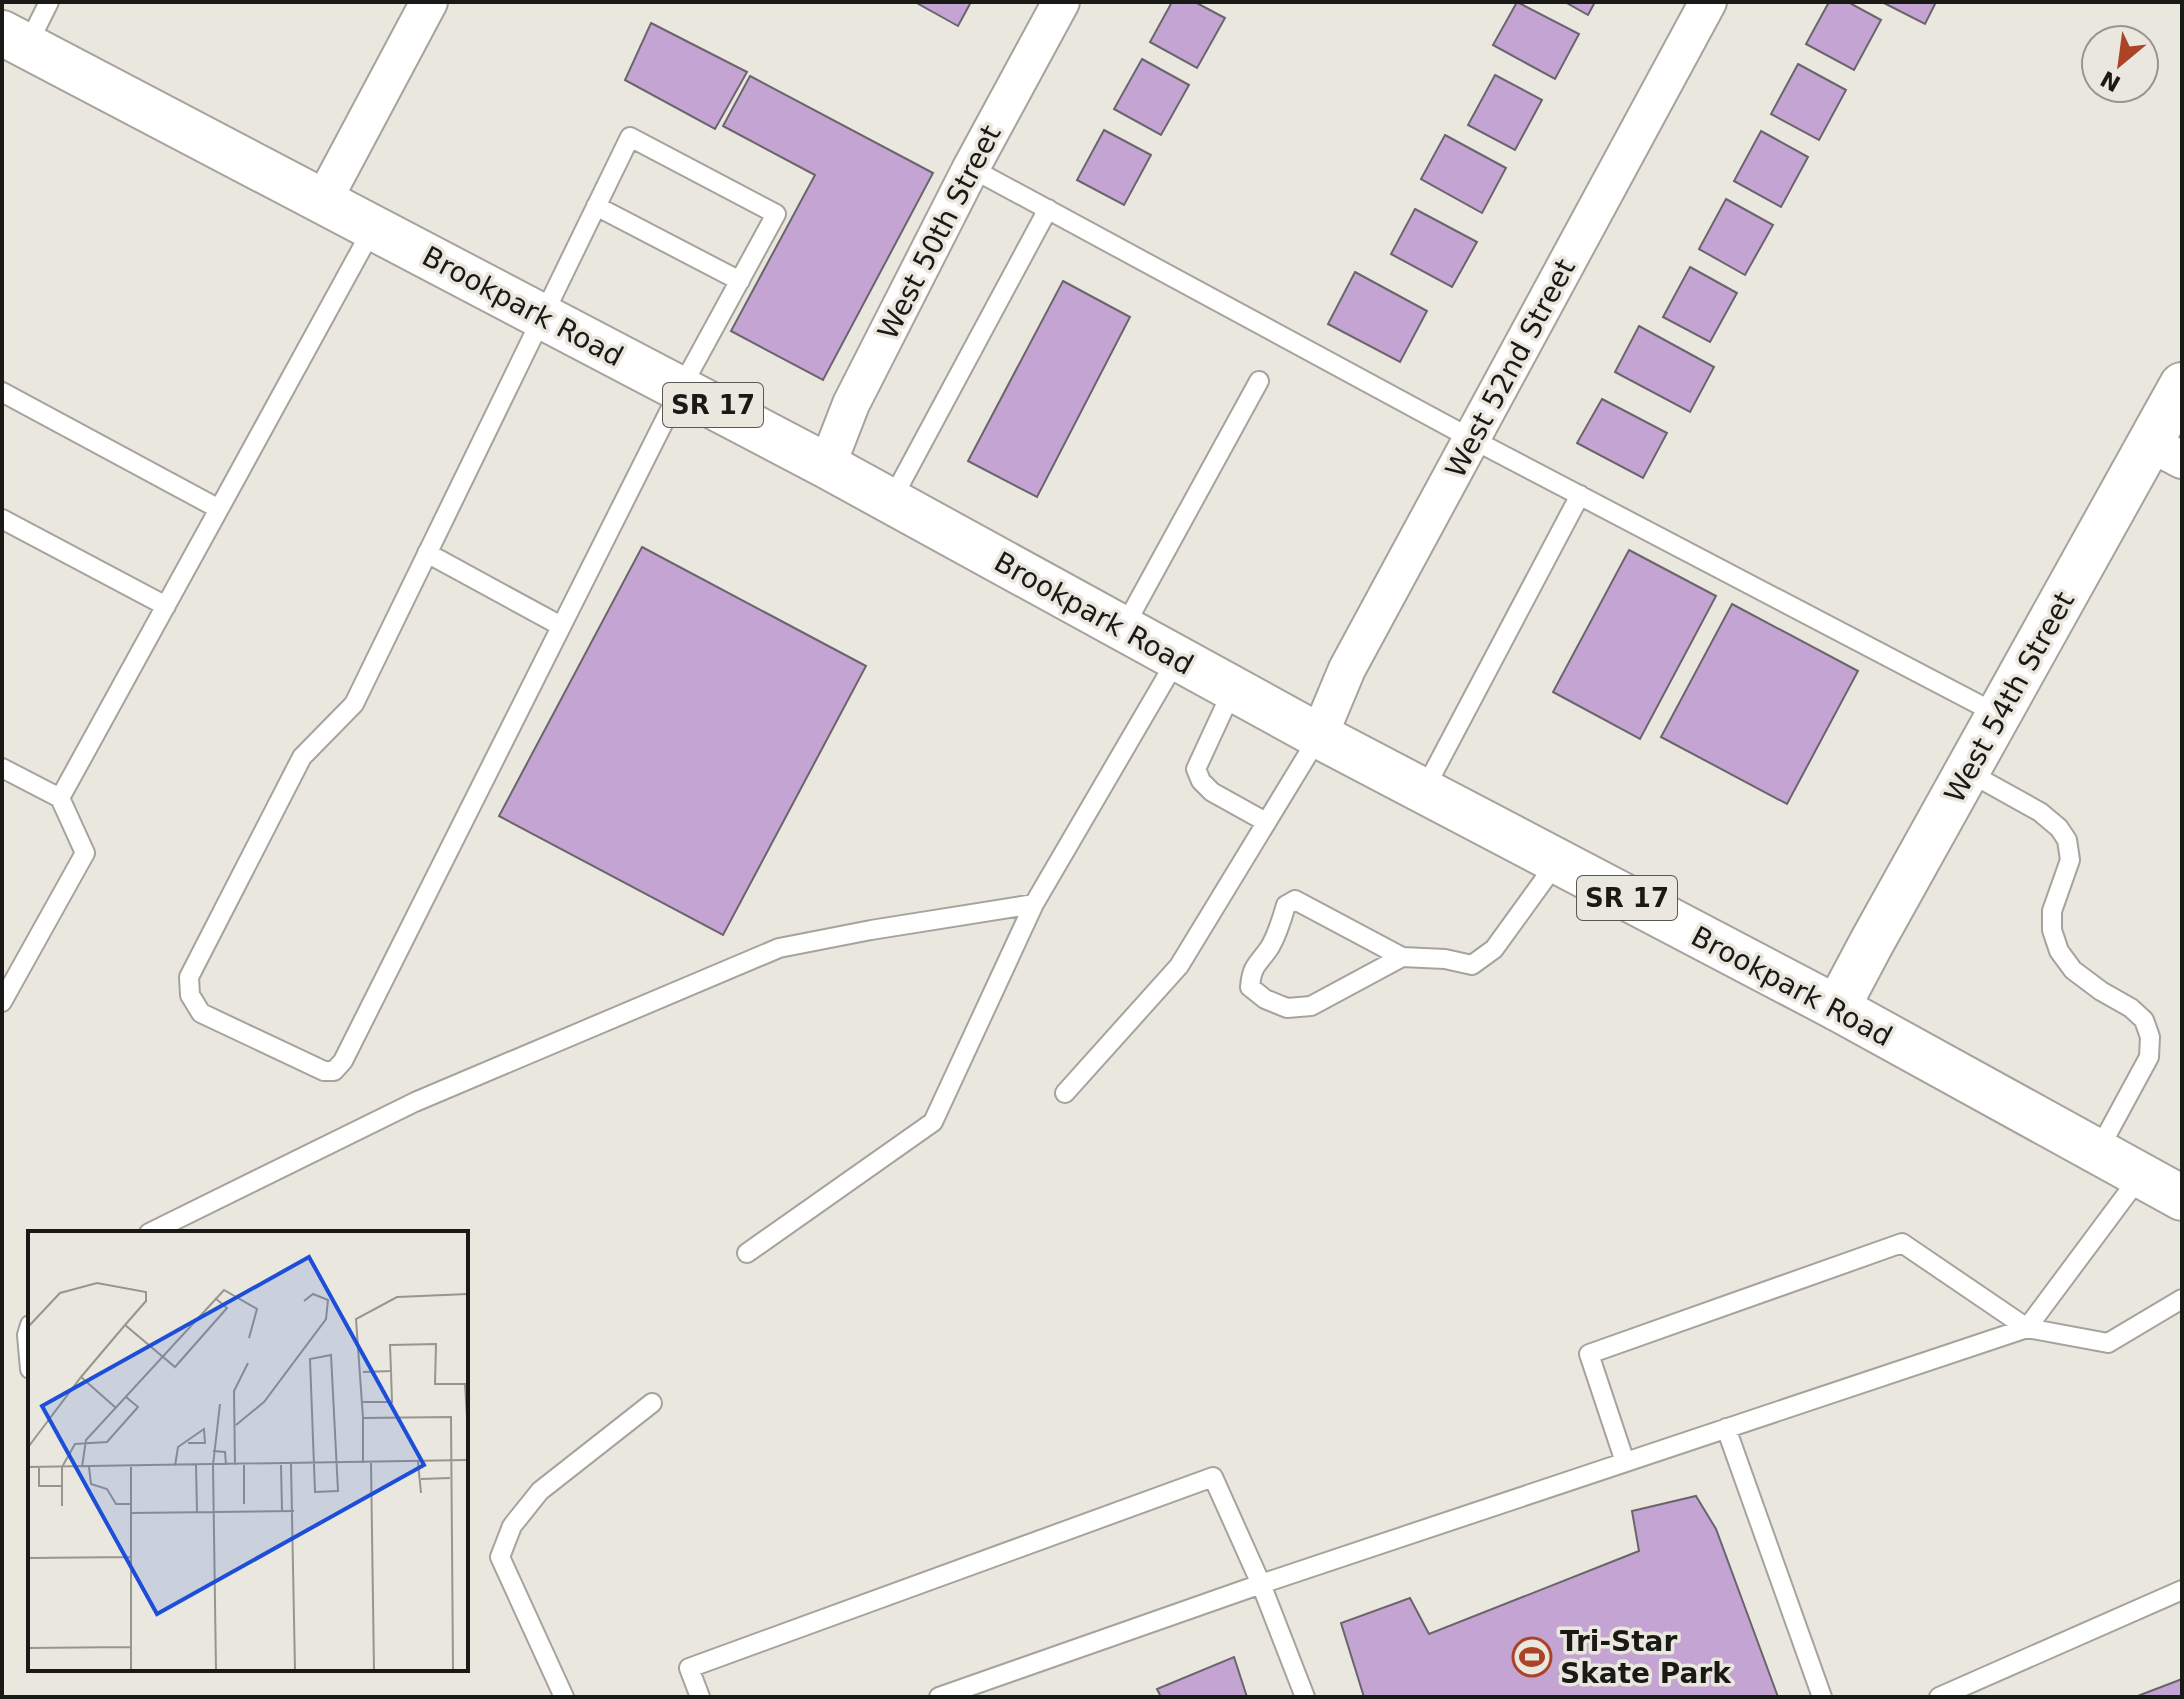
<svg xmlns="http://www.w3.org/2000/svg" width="2184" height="1699" font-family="'DejaVu Sans',sans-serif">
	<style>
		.building { fill: #c3a4d2; stroke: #6a656c; stroke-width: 2 }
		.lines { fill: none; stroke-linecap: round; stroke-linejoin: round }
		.lane-casing { stroke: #a5a39c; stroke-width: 22 }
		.street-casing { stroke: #a5a39c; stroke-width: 40 }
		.secondary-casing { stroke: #a5a39c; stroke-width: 48 }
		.primary-casing { stroke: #a5a39c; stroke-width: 48 }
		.lane { stroke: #fff; stroke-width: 18 }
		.street { stroke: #fff; stroke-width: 36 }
		.secondary { stroke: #fff; stroke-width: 44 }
		.primary { stroke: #fff; stroke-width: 44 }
		.labels { text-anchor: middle; stroke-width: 7; stroke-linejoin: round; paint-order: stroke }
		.shield { fill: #eae7df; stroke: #585752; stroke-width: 2 }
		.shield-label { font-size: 26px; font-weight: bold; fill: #191916 }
		.street-label { font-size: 28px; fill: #191916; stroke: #eae7df }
		.poi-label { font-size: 28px; font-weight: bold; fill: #191916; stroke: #eae7df; text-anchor: start }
		.inset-road { fill: none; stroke: #96958f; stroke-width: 2 }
		.view { fill: #1d4ed8; fill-opacity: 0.15; stroke: #1d4ed8; stroke-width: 4 }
		.inset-edge { fill: none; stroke: #191916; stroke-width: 4 }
	</style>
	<rect width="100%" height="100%" fill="#eae7df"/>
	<path class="building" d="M915 2H971L958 26Z
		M1172 2H1195L1225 18 1197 68 1150 42Z
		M1517 2 1579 34 1555 79 1493 45Z
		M1565 2H1595L1588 15Z
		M1829 2H1848L1881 20 1854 70 1806 44Z
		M1882 2H1936L1925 24Z
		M651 23 747 72 715 129 625 80Z
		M1142 59 1189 85 1161 135 1114 109Z
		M1798 64 1846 90 1819 140 1771 114Z
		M1495 75 1542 100 1515 150 1468 125Z
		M750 76 933 173 823 380 731 331 815 175 723 126Z
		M1104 130 1151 155 1124 205 1077 180Z
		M1761 131 1808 157 1781 207 1734 181Z
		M1445 135 1506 168 1482 213 1421 179Z
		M1726 199 1773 225 1745 275 1699 249Z
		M1415 209 1477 242 1452 287 1391 254Z
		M1690 267 1737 293 1710 342 1663 317Z
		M1355 272 1427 311 1400 362 1328 324Z
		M1063 281 1130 317 1037 497 968 461Z
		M1639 326 1714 367 1690 412 1615 372Z
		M1602 399 1667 433 1643 478 1577 443Z
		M642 547 866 666 723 935 499 816Z
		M1629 550 1716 596 1640 739 1553 692Z
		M1732 604 1858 671 1787 804 1661 737Z
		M1696 1496 1716 1529 1778 1697H1364L1341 1623 1410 1598 1429 1634 1639 1551 1632 1511Z
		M1234 1657 1247 1697H1161L1157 1689Z
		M2182 1679V1697H2135Z"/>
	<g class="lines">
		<g class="lane-casing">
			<path id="lane" d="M27 46 49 2
				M630 137 776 214 681 388 343 1061 334 1071H324L201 1013 190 995 189 977 302 757 354 704Z
				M971 168 1472 439 1999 715
				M596 206 740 281
				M2 392 219 509 373 228
				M891 501 1048 209
				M2 519 166 606
				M427 553 561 626
				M1123 629 1259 381
				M1233 689 1196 769 1201 781 1212 792 1266 822
				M2 768 60 798
				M1968 772 2040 812 2059 828 2067 840 2070 860 2052 911V930L2059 951 2073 970 2101 991 2131 1008 2144 1020 2150 1037 2149 1057 2098 1151
				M1423 792 1580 495
				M1402 957 1295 900 1286 905C1282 919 1277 935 1270 947 1258 965 1252 964 1250 987L1265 999 1287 1008 1311 1006 1402 957 1445 959 1472 965 1494 949 1557 862
				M2 1002 85 853 60 798 219 509
				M1065 1093 1179 966 1319 736
				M149 1233 415 1102 779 948 871 930 1034 904
				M747 1253 933 1122 1034 904 1177 659
				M30 1325 27 1335 30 1369
				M1726 1428 1822 1697
				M1625 1462 1589 1354 1902 1243 2027 1328 2108 1343 2182 1299
				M564 1697 500 1557 512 1526 540 1491 652 1403
				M700 1697 689 1668 1213 1477 1261 1584 1305 1697
				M939 1697 1261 1584 2027 1328 2141 1175
				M1939 1697 2182 1590"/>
		</g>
		<g class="street-casing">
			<path id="street" d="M323 201 429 2
				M2150 443 2182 460
				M827 466 851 404 971 168 1061 2
				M1319 736 1347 669 1708 2"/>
		</g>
		<g class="secondary-casing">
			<path id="secondary" d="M1837 1008 1872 942 2182 385"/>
		</g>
		<g class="primary-casing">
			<path id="primary" d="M2 33 827 466 1319 736 1837 1008 2182 1198"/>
		</g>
		<use href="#lane" class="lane"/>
		<use href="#street" class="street"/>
		<use href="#secondary" class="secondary"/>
		<use href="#primary" class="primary"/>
	</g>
	<defs>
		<g id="stadium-ring" transform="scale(2)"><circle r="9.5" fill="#eae7df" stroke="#ac4326" stroke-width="1.5"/><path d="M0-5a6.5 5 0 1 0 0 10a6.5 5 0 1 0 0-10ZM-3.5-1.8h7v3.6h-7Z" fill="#ac4326"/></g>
	</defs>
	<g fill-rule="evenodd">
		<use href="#stadium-ring" x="1532" y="1657"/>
	</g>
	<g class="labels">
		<g class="shield">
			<rect x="663" y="383" width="100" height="44" rx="6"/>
			<rect x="1577" y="876" width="100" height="44" rx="6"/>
		</g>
		<g class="shield-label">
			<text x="713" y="414">SR 17</text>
			<text x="1627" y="907">SR 17</text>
		</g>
		<g class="street-label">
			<text transform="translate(939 232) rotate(-63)" y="10">West 50th Street</text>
			<text transform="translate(523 306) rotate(28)" y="10">Brookpark Road</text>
			<text transform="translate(1510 368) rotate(-62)" y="10">West 52nd Street</text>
			<text transform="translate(1094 613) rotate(29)" y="10">Brookpark Road</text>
			<text transform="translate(2009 697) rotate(-61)" y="10">West 54th Street</text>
			<text transform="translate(1792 986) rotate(28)" y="10">Brookpark Road</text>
		</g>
		<g class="poi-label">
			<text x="1560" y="1651">Tri-Star<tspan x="1560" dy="32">Skate Park</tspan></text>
		</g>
	</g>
	<g transform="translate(28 1231)">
		<rect width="440" height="440" fill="#eae7df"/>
		<path class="inset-road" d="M0 96 32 62 69 52 118 61V70L97 94M303 124 310 260 287 261 282 128ZM335 141 363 140 362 114 408 113 407 153H440M53 146 97 94 147 136 199 77 187 67M437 153 440 203M335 171H364L363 140M335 187 328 88 369 66 440 63M208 194 236 171 298 88 300 69 285 63 276 70M185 220 197 221 198 234M0 226 1 215 53 146 88 177M390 231 393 262M335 232V187L423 186 425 439M343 232 346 439M263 233 267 439M168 234 169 281M207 234 206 160 220 132M216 234V273M253 234 254 280M147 235 150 216 176 198 177 212H160M0 236 440 229M11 236V255H34M54 236 58 209 196 59 229 78 221 107M61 236 63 253 79 258 88 273H103M103 236V439M393 248 422 247M34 275V236L47 213 79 211 110 176 98 166M103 282 266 280M0 327 103 326M0 417 103 416M188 439 185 234 192 173"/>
		<path class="view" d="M281 26 396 234 129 383 14 175Z"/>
		<rect width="440" height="440" class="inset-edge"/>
	</g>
	<rect width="2184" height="1699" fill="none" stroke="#191916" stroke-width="8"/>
	<g transform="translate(2120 64) rotate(209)"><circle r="38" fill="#eae7df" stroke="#96958f" stroke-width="2"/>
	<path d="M0-6L14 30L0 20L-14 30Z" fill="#ac4326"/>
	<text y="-12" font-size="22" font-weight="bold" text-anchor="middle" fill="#191916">N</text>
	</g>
</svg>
